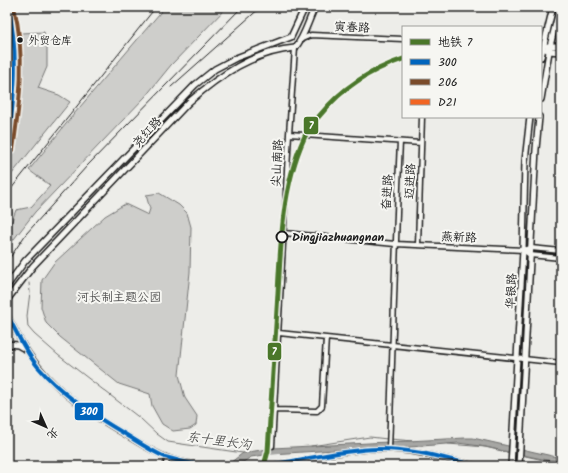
<svg xmlns="http://www.w3.org/2000/svg" width="568" height="473" font-family="Kalam,'LXGW WenKai TC',sans-serif">
	<style>
		.green { fill: #cececb; stroke: #757574 }
		.water { fill: #a6a6a3; stroke: #6f6f6d }
		.lines { fill: none; stroke-linecap: round; stroke-linejoin: round }
		.stream { stroke: #6f6f6d; stroke-width: 1 }
		.minor-casing { stroke: #1c1c1c; stroke-width: 7 }
		.major-casing { stroke: #1c1c1c; stroke-width: 8 }
		.minor { stroke: #f6f6f2; stroke-width: 4 }
		.major { stroke: #f6f6f2; stroke-width: 5 }
		.rail { stroke: #1c1c1c; stroke-width: 1 }
		.bus-1-casing { stroke: #f6f6f2; stroke-width: 7 }
		.bus-2-casing { stroke: #f6f6f2; stroke-width: 7 }
		.bus-3-casing { stroke: #f6f6f2; stroke-width: 7 }
		.bus-1 { stroke: #0065bd; stroke-width: 4 }
		.bus-2 { stroke: #7a4b2a; stroke-width: 4 }
		.bus-3 { stroke: #f26522; stroke-width: 4 }
		.metro-1-casing { stroke: #f6f6f2; stroke-width: 8 }
		.metro-1 { stroke: #4a7729; stroke-width: 5 }
		.bus-dot { fill: #1c1c1c; stroke: #f6f6f2; stroke-width: 1.5 }
		.stop-dot { fill: #f6f6f2; stroke: #1c1c1c; stroke-width: 2 }
		.labels { text-anchor: middle; stroke-width: 4; stroke-linejoin: round; paint-order: stroke }
		.bus-label { font-size: 11px; fill: #1c1c1c; stroke: #f6f6f2; text-anchor: start }
		.street-label { font-size: 12px; fill: #1c1c1c; stroke: #f6f6f2 }
		.stop-label { font-size: 12px; font-weight: bold; fill: #1c1c1c; stroke: #f6f6f2; text-anchor: start }
		.park-label { font-size: 12px; fill: #515151; stroke: #f6f6f2 }
		.water-label { font-size: 13px; font-style: italic; fill: #535352; stroke: #f6f6f2 }
		.line-badge { stroke: #f6f6f2; stroke-width: 1.5 }
		.badge-label { font-size: 11px; text-anchor: middle; font-weight: bold; fill: #fff }
	</style>
	<rect width="100%" height="100%" fill="#edede9"/>
	<filter id="ink" filterUnits="userSpaceOnUse"><feTurbulence type="fractalNoise" baseFrequency=".025" numOctaves="2"/><feDisplacementMap in="SourceGraphic" scale="8" xChannelSelector="R" yChannelSelector="G"/><feConvolveMatrix kernelMatrix="1 2 1 2 8 2 1 2 1" color-interpolation-filters="sRGB"/></filter>
	<g filter="url(#ink)">
		<path class="green" d="M165 7H227L171 65 145 97 35 212 7 248V233L16 210 31 207 50 186C44 180 36 176 29 170L74 114Z
			M44 32 47 44V67L38 88 59 95 70 102 7 180 21 88V33Z
			M159 193 179 205 187 213 191 227 190 272 179 375 185 398 197 416 196 425 190 429 173 431 162 424 152 406 150 394 119 384 60 337 46 323 41 307 42 280 54 263 105 216 125 204 148 215 150 209 146 195Z"/>
		<path class="water" d="M465 438H473L561 458V463L480 446 458 443 398 448 335 450 271 454 251 457 237 466H226L243 453 273 448Z"/>
		<g class="lines">
			<path class="stream" d="M7 224 12 213 11 208
				M29 283 30 292 27 316 28 327 34 334 58 355 141 419 157 434 168 442 243 453
				M390 439 413 441
				M448 444 486 447 510 453
				M311 446 370 437 387 439
				M521 455 561 464"/>
			<g class="minor-casing">
				<path id="minor" d="M302 39 311 35 403 39
					M289 134 421 143
					M7 149C14 101 22 55 8 7
					M284 233 395 244 523 250 531 248 561 251
					M418 245 422 117
					M523 250 530 255 561 258
					M7 314C16 332 25 350 38 366 62 396 94 416 126 435 139 443 154 453 169 458 180 462 193 464 204 466
					M279 333 561 363
					M274 410 317 411 322 406 326 338
					M272 446 289 134 295 48
					M389 449C393 347 395 244 400 142
					M165 466 168 458
					M262 466C300 462 339 450 377 449 408 448 447 459 477 466"/>
			</g>
			<g class="major-casing">
				<path id="major" d="M548 46H561
					M547 50 549 51 561 52
					M541 57 553 7
					M541 99 550 46 560 7
					M7 286 25 261 195 85 215 69 236 58 291 37 305 7
					M7 300 33 266 189 102C220 75 253 52 295 48 305 36 308 21 315 7
					M7 344 18 345 25 349
					M511 466 523 250 525 161 530 117
					M519 466 536 149 539 117"/>
			</g>
			<use href="#minor" class="minor"/>
			<use href="#major" class="major"/>
			<path class="rail" d="M171 87 261 7
				M7 194 156 7
				M7 262 26 234 87 166 242 7"/>
			<g class="bus-1-casing">
				<path id="bus-1" d="M7 149C14 100 20 56 8 7
					M7 314C16 332 25 351 38 367 62 395 93 415 125 434 138 442 151 451 165 457 178 461 191 464 204 466
					M262 466C300 461 339 450 377 449 411 448 444 458 477 466"/>
			</g>
			<g class="bus-2-casing">
				<path id="bus-2" d="M13 150C20 101 26 56 14 7"/>
			</g>
			<g class="bus-3-casing">
				<path id="bus-3" d="M7 31 10 60 7 105"/>
			</g>
			<use href="#bus-1" class="bus-1"/>
			<use href="#bus-2" class="bus-2"/>
			<use href="#bus-3" class="bus-3"/>
			<g class="metro-1-casing">
				<path id="metro-1" d="M264 466 268 451C271 404 274 356 277 309 281 250 280 184 308 130 311 124 317 119 321 114 343 87 370 70 403 59"/>
			</g>
			<use href="#metro-1" class="metro-1"/>
		</g>
	</g>
	<circle class="bus-dot" cx="20" cy="40" r="3.5"/>
	<circle class="stop-dot" cx="282" cy="237" r="5.5"/>
	<g class="labels">
		<g class="bus-label">
			<text x="28" y="44">外贸仓库</text>
		</g>
		<g class="street-label">
			<text transform="translate(352 27) rotate(3)" y="4">寅春路</text>
			<text transform="translate(147 132) rotate(-47)" y="4">尧红路</text>
			<text transform="translate(277 163) rotate(-87)" y="4">尖山南路</text>
			<text transform="translate(410 181) rotate(-88)" y="4">迈进路</text>
			<text transform="translate(387 192) rotate(-87)" y="4">奋进路</text>
			<text transform="translate(459 237) rotate(2)" y="4">燕新路</text>
			<text transform="translate(511 291) rotate(-87)" y="4">华银路</text>
		</g>
		<g class="stop-label">
			<text x="292" y="241">Dingjiazhuangnan</text>
		</g>
		<g class="park-label">
			<text x="119" y="301">河长制主题公园</text>
		</g>
		<g class="water-label">
			<text transform="translate(219 440) rotate(8)" y="5">东十里长沟</text>
		</g>
	</g>
	<g class="line-badge">
		<rect x="303" y="116" width="16" height="19" rx="4" fill="#4a7729"/>
		<rect x="267" y="342" width="15" height="19" rx="4" fill="#4a7729"/>
		<rect x="74" y="402" width="30" height="19" rx="4" fill="#0065bd"/>
	</g>
	<g class="badge-label">
		<text x="311" y="129">7</text>
		<text x="274" y="355">7</text>
		<text x="89" y="415">300</text>
	</g>
	<rect width="568" height="473" fill="none" stroke="#f6f6f2" stroke-width="24"/>
	<rect x="12" y="12" width="544" height="449" fill="none" stroke="#1c1c1c" stroke-width="1.5" filter="url(#ink)"/>
	<rect x="402" y="26" width="140" height="92" fill="#f6f6f2" stroke="#9f9f9c"/>
	<rect x="410" y="39" width="20" height="6" fill="#4a7729" stroke="#9f9f9c"/>
	<text x="438" y="46" font-size="12" fill="#1c1c1c">地铁 7</text>
	<rect x="410" y="59" width="20" height="6" fill="#0065bd" stroke="#9f9f9c"/>
	<text x="438" y="66" font-size="12" fill="#1c1c1c">300</text>
	<rect x="410" y="79" width="20" height="6" fill="#7a4b2a" stroke="#9f9f9c"/>
	<text x="438" y="86" font-size="12" fill="#1c1c1c">206</text>
	<rect x="410" y="99" width="20" height="6" fill="#f26522" stroke="#9f9f9c"/>
	<text x="438" y="106" font-size="12" fill="#1c1c1c">D21</text>
	<g transform="translate(46 427) rotate(135)" stroke="#f6f6f2" stroke-width="3" paint-order="stroke">
	<path d="M0-3L7 15L0 10L-7 15Z" fill="#1c1c1c"/>
	<text y="-6" font-size="11" font-weight="bold" text-anchor="middle" fill="#1c1c1c">北</text>
	</g>
</svg>
